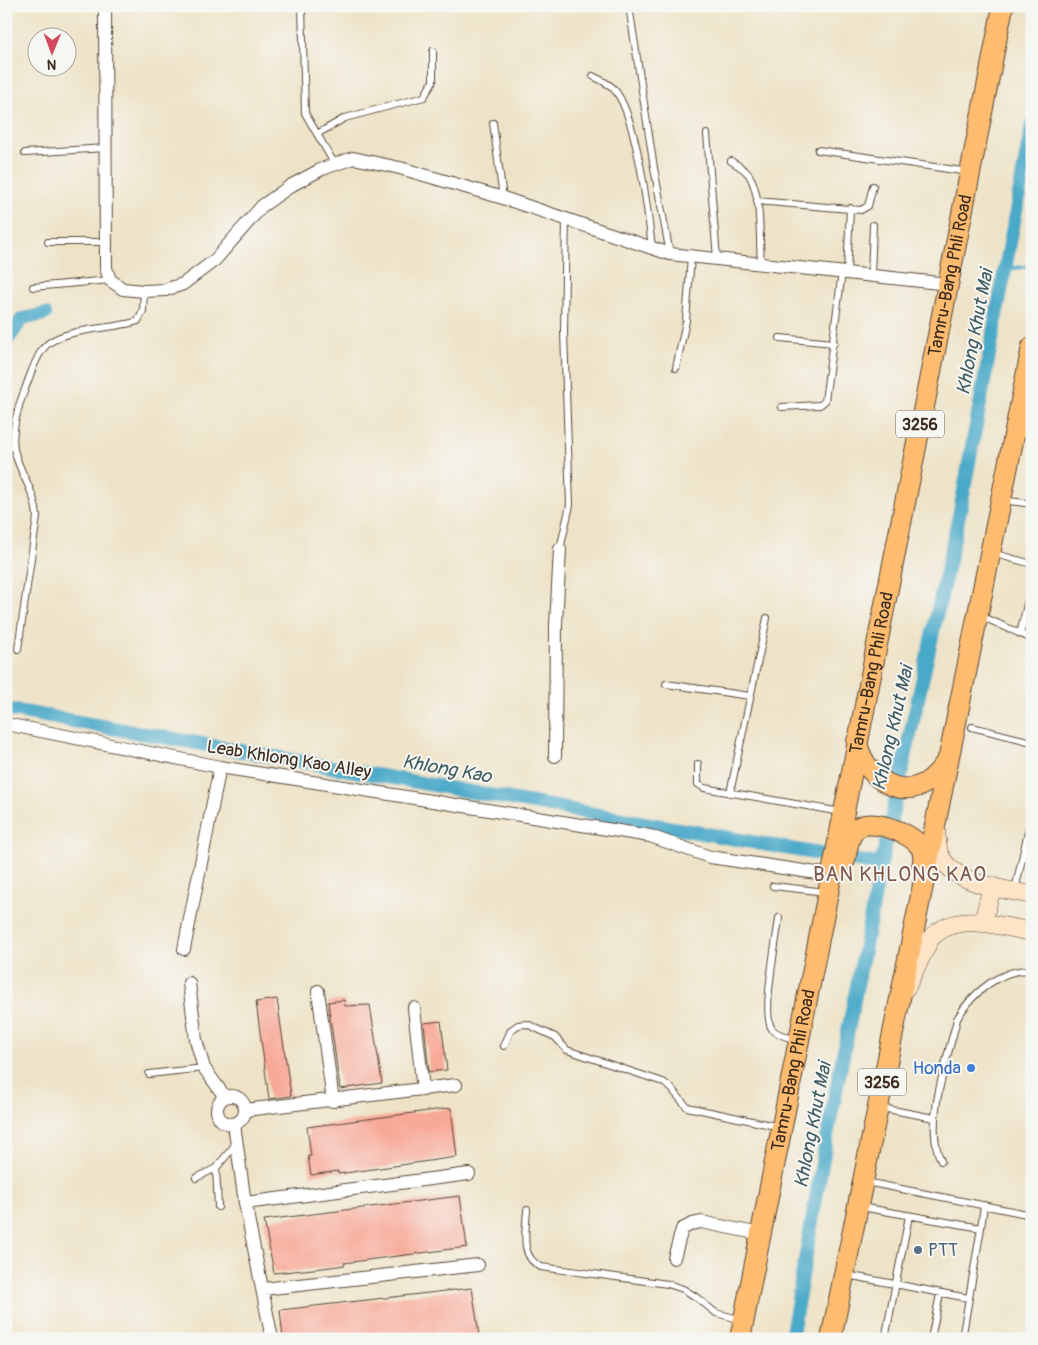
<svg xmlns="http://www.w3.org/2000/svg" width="1038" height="1345" font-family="Pangolin,sans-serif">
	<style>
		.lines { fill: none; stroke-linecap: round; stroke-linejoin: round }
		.stream { stroke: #49a9c8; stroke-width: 4 }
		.canal { stroke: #49a9c8; stroke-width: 14 }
		.building { fill: #f8a896 }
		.lane-casing { stroke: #564637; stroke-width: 8 }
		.street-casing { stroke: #564637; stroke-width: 14 }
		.secondary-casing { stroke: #564637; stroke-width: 19 }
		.primary-casing { stroke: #564637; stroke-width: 22 }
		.lane { stroke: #fff; stroke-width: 6 }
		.street { stroke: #fff; stroke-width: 12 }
		.secondary { stroke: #fee4c6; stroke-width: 18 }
		.primary { stroke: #fdbc70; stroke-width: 20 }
		.shop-dot { fill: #3f7fe0; stroke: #f6f6f2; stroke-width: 2 }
		.service-dot { fill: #5c6f8a; stroke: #f6f6f2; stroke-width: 2 }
		.labels { text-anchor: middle; stroke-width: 4; stroke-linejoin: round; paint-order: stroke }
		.shield { fill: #f6f6f2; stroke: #73675e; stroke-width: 1 }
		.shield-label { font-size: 16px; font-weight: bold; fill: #3b2a1e }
		.street-label { font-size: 18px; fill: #3b2a1e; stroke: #f6f6f2 }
		.shop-label { font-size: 18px; fill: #366cbe; stroke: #f6f6f2; text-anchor: end }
		.service-label { font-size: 18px; fill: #4e5e75; stroke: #f6f6f2; text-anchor: start }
		.water-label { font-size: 19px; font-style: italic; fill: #415d62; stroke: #f6f6f2 }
		.quarter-label { font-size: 20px; letter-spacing: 1px; fill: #7d5648; stroke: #f6f6f2 }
	</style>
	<rect width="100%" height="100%" fill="#f6f6f2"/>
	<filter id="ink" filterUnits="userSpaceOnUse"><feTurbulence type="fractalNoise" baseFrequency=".02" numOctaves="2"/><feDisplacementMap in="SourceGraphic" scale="10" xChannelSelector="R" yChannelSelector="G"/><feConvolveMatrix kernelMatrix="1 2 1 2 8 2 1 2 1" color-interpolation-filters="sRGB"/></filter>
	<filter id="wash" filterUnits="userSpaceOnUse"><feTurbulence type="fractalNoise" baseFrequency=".0096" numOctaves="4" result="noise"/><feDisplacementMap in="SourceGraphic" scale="20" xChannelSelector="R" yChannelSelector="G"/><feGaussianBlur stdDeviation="1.12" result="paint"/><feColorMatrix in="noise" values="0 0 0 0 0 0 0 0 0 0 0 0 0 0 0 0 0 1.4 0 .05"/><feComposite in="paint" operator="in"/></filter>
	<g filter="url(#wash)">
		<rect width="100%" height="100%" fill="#eee3c7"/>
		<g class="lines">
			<path class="stream" d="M1005 269 1032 266"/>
			<path class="canal" d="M6 342 22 319 45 314
				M6 709 881 865
				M791 1339 827 1136 881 865 960 511 1032 125"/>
		</g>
		<g id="blocks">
			<path class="building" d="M277 999 291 1096 269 1099 256 1002Z
				M344 1000 345 1006 370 1005 382 1083 340 1089 328 1002Z
				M441 1021 447 1070 429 1072 424 1023Z
				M451 1108 457 1157 338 1174V1171L311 1175 308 1156H311L307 1127Z
				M460 1196 467 1247 344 1263 345 1265 323 1268 274 1273 264 1220Z
				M472 1288 479 1335 457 1338V1335L421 1339H283L280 1310Z"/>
		</g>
	</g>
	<g filter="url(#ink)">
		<use href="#blocks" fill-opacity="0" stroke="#564637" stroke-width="1"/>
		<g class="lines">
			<g class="lane-casing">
				<path id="lane" d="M302 6 305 113 317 134
					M629 6 654 168 670 254
					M593 76C600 80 608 83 613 88 637 113 648 213 652 248
					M493 123 503 198
					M707 134 717 259
					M818 150 969 172
					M25 153 106 148
					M731 161C737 165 745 169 749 175 762 195 759 239 761 263
					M334 163 317 134 345 118 424 97 433 81V51
					M757 201 861 210 868 206 873 186
					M48 242H106
					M847 273 850 208
					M871 276 873 225
					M33 287 110 280
					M780 338 834 343
					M676 368 686 321 691 257
					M782 407 820 405 825 401 842 272
					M1002 500 1032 504
					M560 549 570 505 564 332 566 218
					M992 553 1032 564
					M981 616 1032 639
					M1020 634 1032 584
					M18 649 37 517C36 492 19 473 14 449 11 431 18 406 25 389 30 376 34 362 42 350 57 327 113 330 138 321L143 311 144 291
					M666 684 750 696
					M972 727 1032 742
					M698 764V784L704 788 841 812
					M730 793 767 618
					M773 886 826 892
					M1015 890 1032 814
					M779 918C777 938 761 1014 772 1029 778 1036 789 1037 797 1040
					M504 1046 511 1030 518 1025 527 1024 555 1037 567 1050 663 1082 671 1088 687 1107 780 1127
					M149 1074 204 1068
					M882 1108 934 1118
					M941 1161C923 1123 948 1059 957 1019 971 994 1001 968 1032 970
					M216 1168 218 1207
					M196 1178 216 1168 235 1145
					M866 1182 1032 1215
					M861 1207 981 1228 962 1339
					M527 1210C526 1230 519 1257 541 1267L668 1284 683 1289 696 1297 716 1313 742 1320
					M981 1228 984 1205
					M847 1275 968 1298
					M885 1339 909 1216
					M931 1339 940 1294"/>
			</g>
			<g class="street-casing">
				<path id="street" d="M105 6 106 268 110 280 123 289 144 291 165 290 183 284 215 260 262 206 292 185 322 169 353 158 400 168 503 198 670 254 948 284
					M6 724 220 767 650 836 710 857 830 875
					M555 756 556 624 560 549
					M184 949 220 767
					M189 983 196 1040 204 1068 225 1097
					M318 991 333 1101
					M414 1008 423 1090
					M217 1110a14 14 0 1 1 28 0a14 14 0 1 1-28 0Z
					M245 1110 456 1085
					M234 1124 245 1203 272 1339
					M245 1203 469 1174
					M674 1258 682 1229 692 1224 701 1222 760 1234
					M263 1289 478 1265"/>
			</g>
			<g class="secondary-casing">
				<path id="secondary" d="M936 831C937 839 937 848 940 855 954 885 1004 889 1032 895
					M983 923 992 886
					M906 988 930 939C956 910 999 926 1032 932"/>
			</g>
			<g class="primary-casing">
				<g id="primary">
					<path d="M857 741C861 771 896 802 927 782 936 776 942 768 948 759"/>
					<path d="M845 860C847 850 848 837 855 830 868 816 909 832 919 845 925 852 924 860 922 867"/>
					<path id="s1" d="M740 1339 1003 6"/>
					<path d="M831 1339 1032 347"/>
				</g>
			</g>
			<use href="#lane" class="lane"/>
			<use href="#street" class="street"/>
			<use href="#secondary" class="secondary"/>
			<use href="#primary" class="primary"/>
		</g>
	</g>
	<circle class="shop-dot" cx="971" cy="1068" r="5"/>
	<circle class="service-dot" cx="918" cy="1250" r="5"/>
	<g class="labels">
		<g class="shield">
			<rect x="896" y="410.5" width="48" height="27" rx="4"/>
			<rect x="858" y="1068.5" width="48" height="27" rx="4"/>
		</g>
		<g class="shield-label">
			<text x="920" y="430">3256</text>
			<text x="882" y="1088">3256</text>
		</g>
		<g class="street-label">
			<text dy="6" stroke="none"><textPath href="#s1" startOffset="1084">Tamru-Bang Phli Road</textPath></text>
			<text dy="6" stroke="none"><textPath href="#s1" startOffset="679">Tamru-Bang Phli Road</textPath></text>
			<text transform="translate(289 759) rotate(9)" y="6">Leab Khlong Kao Alley</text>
			<text dy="6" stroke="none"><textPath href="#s1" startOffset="274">Tamru-Bang Phli Road</textPath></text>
		</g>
		<g class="shop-label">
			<text x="961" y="1074">Honda</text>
		</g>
		<g class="service-label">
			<text x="928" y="1256">PTT</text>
		</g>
		<g class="water-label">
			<text transform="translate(974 332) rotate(-79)" y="7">Khlong Khut Mai</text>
			<text transform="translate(892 728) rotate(-77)" y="7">Khlong Khut Mai</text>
			<text transform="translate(447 768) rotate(10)" y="7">Khlong Kao</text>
			<text transform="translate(812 1125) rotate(-79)" y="7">Khlong Khut Mai</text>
		</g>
		<g class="quarter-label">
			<text x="900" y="881">BAN KHLONG KAO</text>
		</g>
	</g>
	<rect width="1038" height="1345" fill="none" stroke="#f6f6f2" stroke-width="25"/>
	<g transform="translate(52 52) rotate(181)"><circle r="24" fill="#f6f6f2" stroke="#aba49d"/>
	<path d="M0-4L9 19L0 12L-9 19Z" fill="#d1495b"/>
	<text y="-8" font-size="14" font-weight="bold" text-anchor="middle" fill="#3b2a1e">N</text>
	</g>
</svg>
